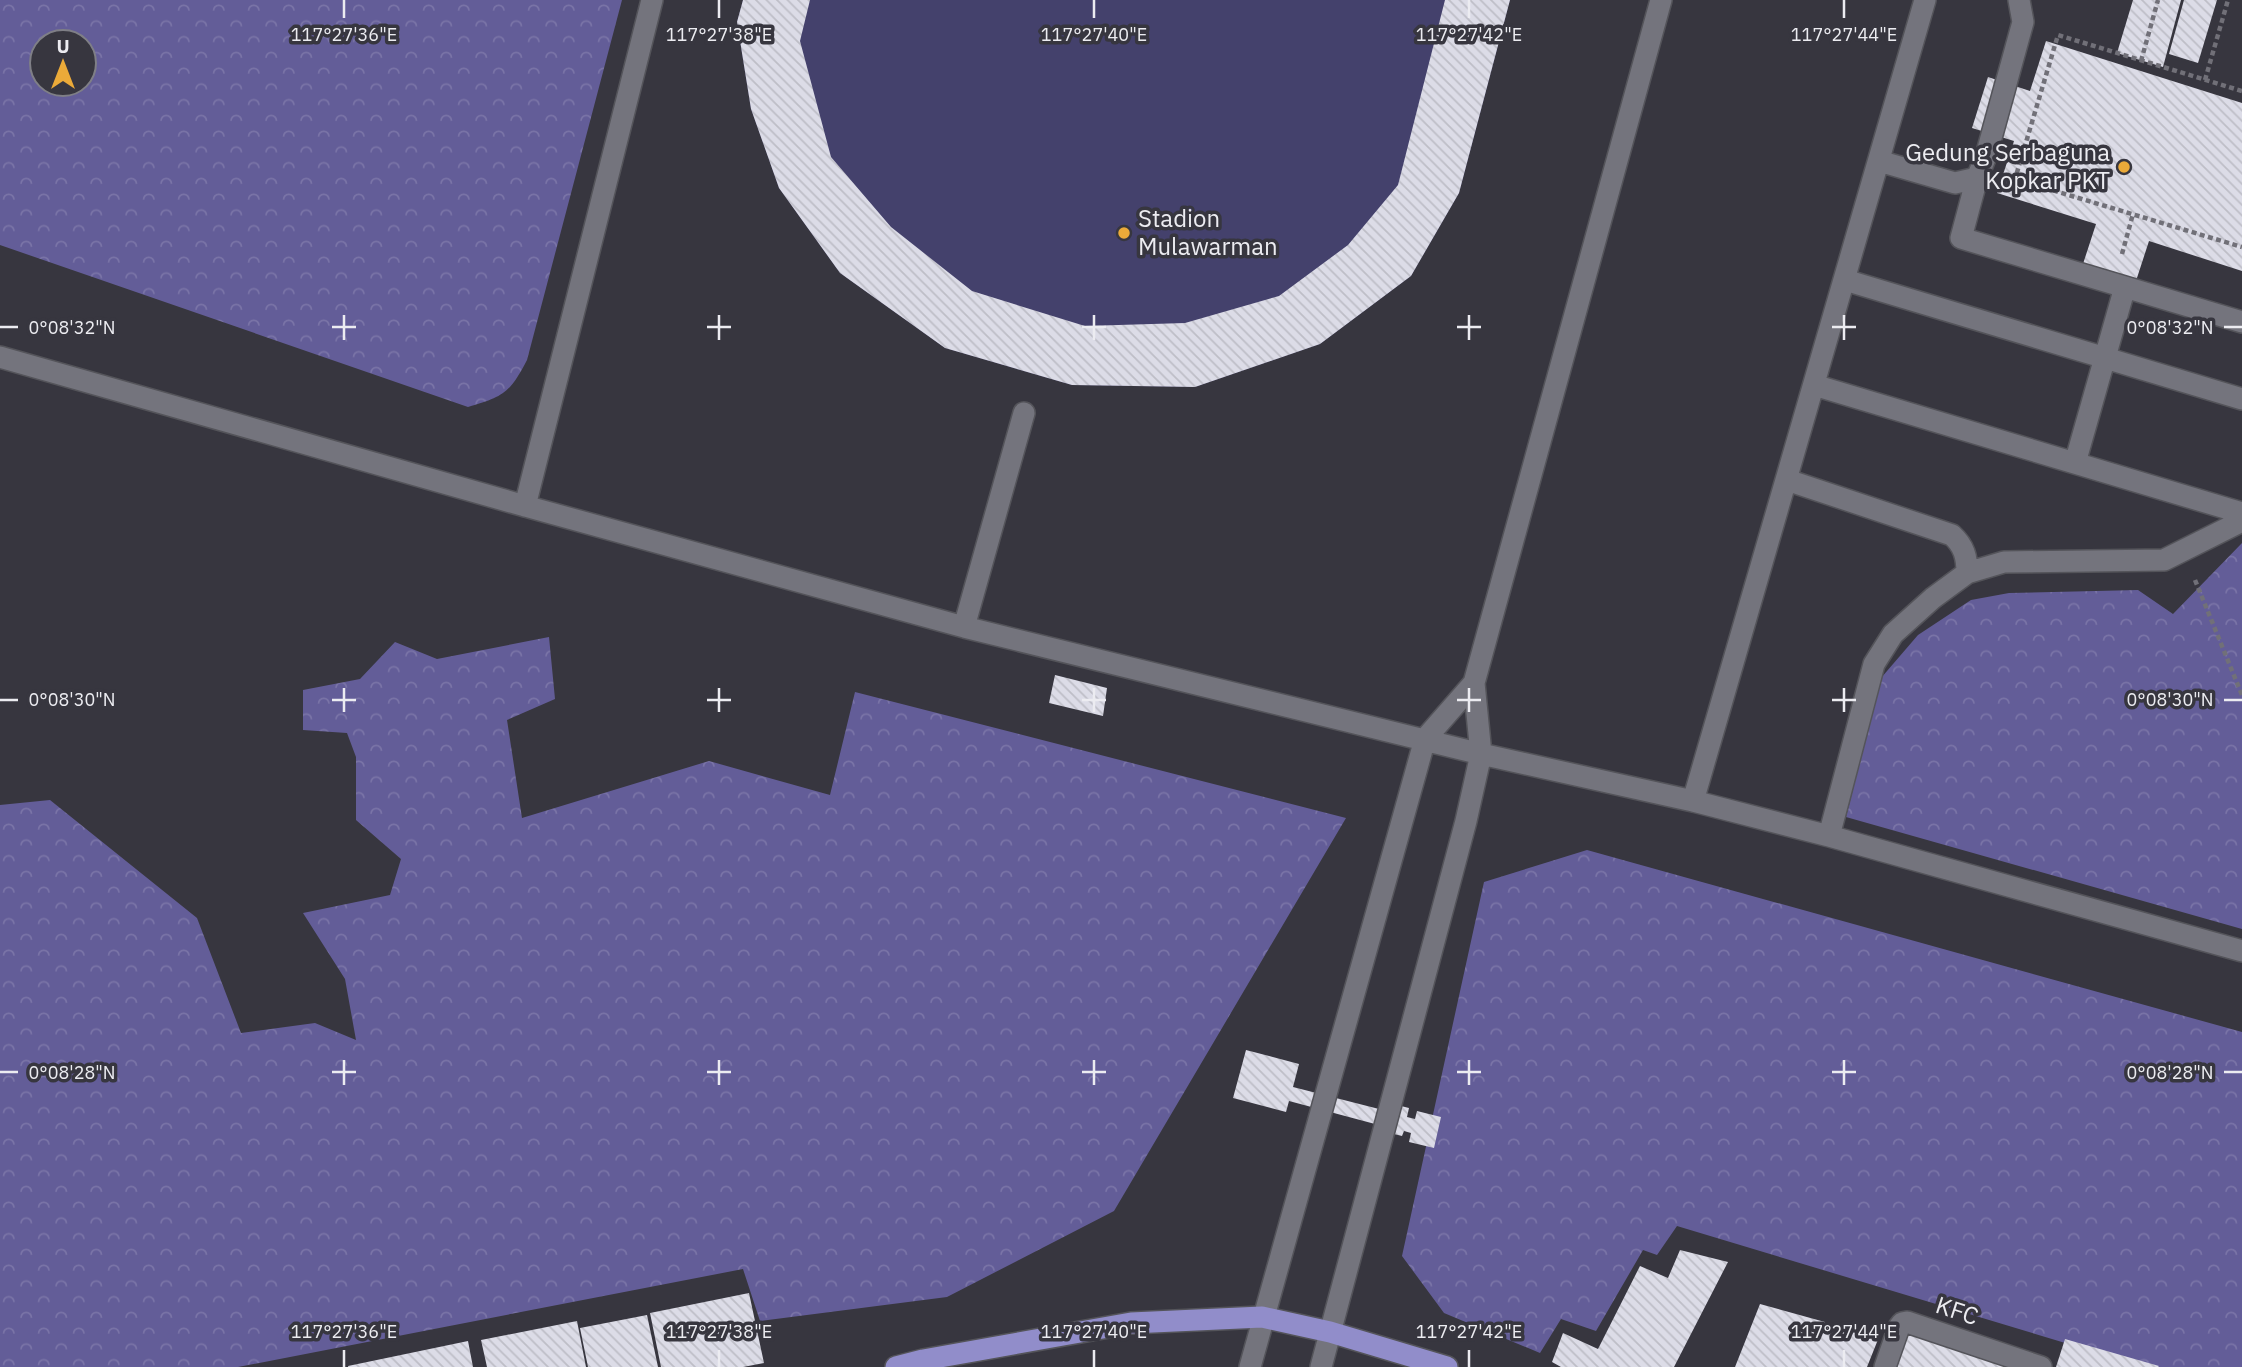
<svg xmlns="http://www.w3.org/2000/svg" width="2242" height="1367" font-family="'IBM Plex Sans',sans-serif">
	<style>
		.grass { fill: #44416c }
		.forest { fill: url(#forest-crowns); fill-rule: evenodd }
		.building { fill: url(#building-back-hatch) }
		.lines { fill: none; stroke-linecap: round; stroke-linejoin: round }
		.minor-casing { stroke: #54545a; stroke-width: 24 }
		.major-casing { stroke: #54545a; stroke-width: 24 }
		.path { stroke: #717078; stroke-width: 4.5; stroke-dasharray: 5 3.5; stroke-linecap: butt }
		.minor { stroke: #74747d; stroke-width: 21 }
		.major { stroke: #918dca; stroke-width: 21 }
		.ticks { fill: none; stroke: #ececf1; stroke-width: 2.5 }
		.poi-dot { fill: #ebaa39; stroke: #37363f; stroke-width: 2.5 }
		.labels { text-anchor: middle; stroke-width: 7; stroke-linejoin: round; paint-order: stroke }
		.poi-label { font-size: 24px; fill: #ececf1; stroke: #37363f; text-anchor: end }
		.street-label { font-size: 24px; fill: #ececf1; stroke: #37363f }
		.ticks-label { font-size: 18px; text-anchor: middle; fill: #ececf1; stroke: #37363f; stroke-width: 7; stroke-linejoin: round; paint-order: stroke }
	</style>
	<defs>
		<pattern id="forest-crowns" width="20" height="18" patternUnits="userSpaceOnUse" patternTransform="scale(1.75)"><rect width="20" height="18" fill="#635d98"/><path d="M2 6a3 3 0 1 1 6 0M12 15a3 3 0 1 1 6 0" fill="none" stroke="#7a74a7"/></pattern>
		<pattern id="building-back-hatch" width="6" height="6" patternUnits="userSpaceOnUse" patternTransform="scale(1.75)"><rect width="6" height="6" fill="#dcdce7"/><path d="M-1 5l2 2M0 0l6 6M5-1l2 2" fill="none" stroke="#bebec7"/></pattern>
	</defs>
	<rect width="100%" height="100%" fill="#37363f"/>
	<path class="grass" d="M743 0H1510L1459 193 1411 276 1320 344 1195 387 1072 385 945 348 840 273 779 188 751 109 737 22Z"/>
	<path class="forest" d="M0 0H622L527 360C510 393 503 397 468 407L0 245ZM42 42H84V84H42Z
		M2242 543V929L1846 817 1881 678 1918 635 1971 600 2009 593 2138 590 2173 614Z
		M549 637 555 699 507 720 522 818 709 761 830 795 855 692 1346 818 1114 1211 947 1297 760 1321 743 1269 238 1367H0V805L50 800 197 918 241 1033 315 1023 356 1040 345 979 303 913 390 895 401 859 356 820V757L347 733 303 730V690L360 679 395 642 437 659Z
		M1587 850 2242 1032V1367H2145L1677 1226 1657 1255 1643 1250 1596 1331 1561 1319 1540 1353 1444 1313 1402 1256 1484 882Z"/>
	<path class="building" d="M743 0H810L800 41 831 157 891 227 972 291 1085 326 1185 323 1279 296 1348 245 1398 185 1445 0H1510L1459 193 1411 276 1320 344 1195 387 1072 385 945 348 840 273 779 188 751 109 737 22Z
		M2133 0H2181L2163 67 2117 53Z
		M2184 0H2217L2198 63 2169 54Z
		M2046 41 2242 103V271L2149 241 2135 284 2082 267 2096 224 1997 193 2014 141 1972 128 1988 77 2030 91Z
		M1055 675 1107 688 1103 716 1049 703Z
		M1246 1050 1299 1064 1293 1087 1379 1109 1381 1101 1409 1108 1407 1117 1415 1119 1417 1111 1441 1117 1434 1148 1409 1142 1411 1133 1404 1131 1402 1136 1374 1129 1375 1124 1289 1101 1286 1112 1233 1098Z
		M1680 1250 1728 1262 1674 1367H1561L1552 1362 1563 1333 1598 1349 1640 1266 1668 1278Z
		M749 1293 764 1363 743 1367H661L650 1313Z
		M1760 1304 1879 1337 1867 1367H1735Z
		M647 1315 658 1367H588L580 1328Z
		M577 1321 586 1367H487L481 1340Z
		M1908 1332 2013 1367H1895Z
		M2065 1339 2159 1366 2158 1367H2056Z
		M468 1341 473 1367H348V1366Z"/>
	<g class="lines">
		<g class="minor-casing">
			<path id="minor" d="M1879 161 1955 183 1977 178 1986 156 2023 22 2019 0
				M1977 178 1961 238 2242 322
				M1845 280 2242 399
				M0 357 525 506 964 627 1481 754 1693 801 1829 836 2242 951
				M1814 385 2242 513
				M2075 463 2125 287
				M1787 480 1952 535C1964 546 1967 557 1967 573
				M525 506 652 0
				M964 627 1024 413
				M1474 683 1661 0
				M1693 801 1925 0
				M1829 836 1874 664 1893 634 1933 598 1967 573 2004 562 2164 560 2242 521
				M1250 1367 1425 739 1474 683 1481 754 1466 821 1321 1367
				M1885 1367 1899 1327 1902 1323 1907 1322 2041 1367"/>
		</g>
		<g class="major-casing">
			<path id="major" d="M896 1367 923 1360 1131 1323 1262 1317 1330 1332 1447 1367"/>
		</g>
		<path class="path" d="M2141 61 2158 0
			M2205 80 2228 0
			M2242 91 2058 35 2015 179 2242 247
			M2122 254 2133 214
			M2195 580 2242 695"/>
		<use href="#minor" class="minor"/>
		<use href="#major" class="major"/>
	</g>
	<path class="ticks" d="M344 0V18M719 0V18M1094 0V18M1469 0V18M1844 0V18M344 315V340M719 315V340M1094 315V340M1469 315V340M1844 315V340M0 327H18M332 327H356M707 327H731M1082 327H1106M1457 327H1481M1832 327H1856M2224 327H2242M344 688V712M719 688V712M1094 688V712M1469 688V712M1844 688V712M0 700H18M332 700H356M707 700H731M1082 700H1106M1457 700H1481M1832 700H1856M2224 700H2242M344 1060V1085M719 1060V1085M1094 1060V1085M1469 1060V1085M1844 1060V1085M0 1072H18M332 1072H356M707 1072H731M1082 1072H1106M1457 1072H1481M1832 1072H1856M2224 1072H2242M344 1350V1367M719 1350V1367M1094 1350V1367M1469 1350V1367M1844 1350V1367"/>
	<g class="poi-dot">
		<circle cx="2124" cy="167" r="7"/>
		<circle cx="1124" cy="233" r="7"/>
	</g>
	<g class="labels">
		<g class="poi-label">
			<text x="2110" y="161">Gedung Serbaguna<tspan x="2110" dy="28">Kopkar PKT</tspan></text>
			<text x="1138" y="227" text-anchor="start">Stadion<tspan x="1138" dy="28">Mulawarman</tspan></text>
		</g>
		<g class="street-label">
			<text transform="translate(1957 1311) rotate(18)" y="8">KFC</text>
		</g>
	</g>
	<g class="ticks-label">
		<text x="344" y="41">117°27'36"E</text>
		<text x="719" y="41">117°27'38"E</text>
		<text x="1094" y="41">117°27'40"E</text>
		<text x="1469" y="41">117°27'42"E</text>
		<text x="1844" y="41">117°27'44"E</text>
		<text x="72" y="334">0°08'32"N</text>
		<text x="2170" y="334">0°08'32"N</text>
		<text x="72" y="706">0°08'30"N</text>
		<text x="2170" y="706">0°08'30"N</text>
		<text x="72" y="1079">0°08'28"N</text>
		<text x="2170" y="1079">0°08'28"N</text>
		<text x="344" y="1338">117°27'36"E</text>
		<text x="719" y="1338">117°27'38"E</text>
		<text x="1094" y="1338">117°27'40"E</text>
		<text x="1469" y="1338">117°27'42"E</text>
		<text x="1844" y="1338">117°27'44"E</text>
	</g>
	<g transform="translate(63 63)"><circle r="33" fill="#37363f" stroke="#7f7f86" stroke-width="2"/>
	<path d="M0-5L12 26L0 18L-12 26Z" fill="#ebaa39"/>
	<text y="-10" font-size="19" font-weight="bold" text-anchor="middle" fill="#ececf1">U</text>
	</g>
</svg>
